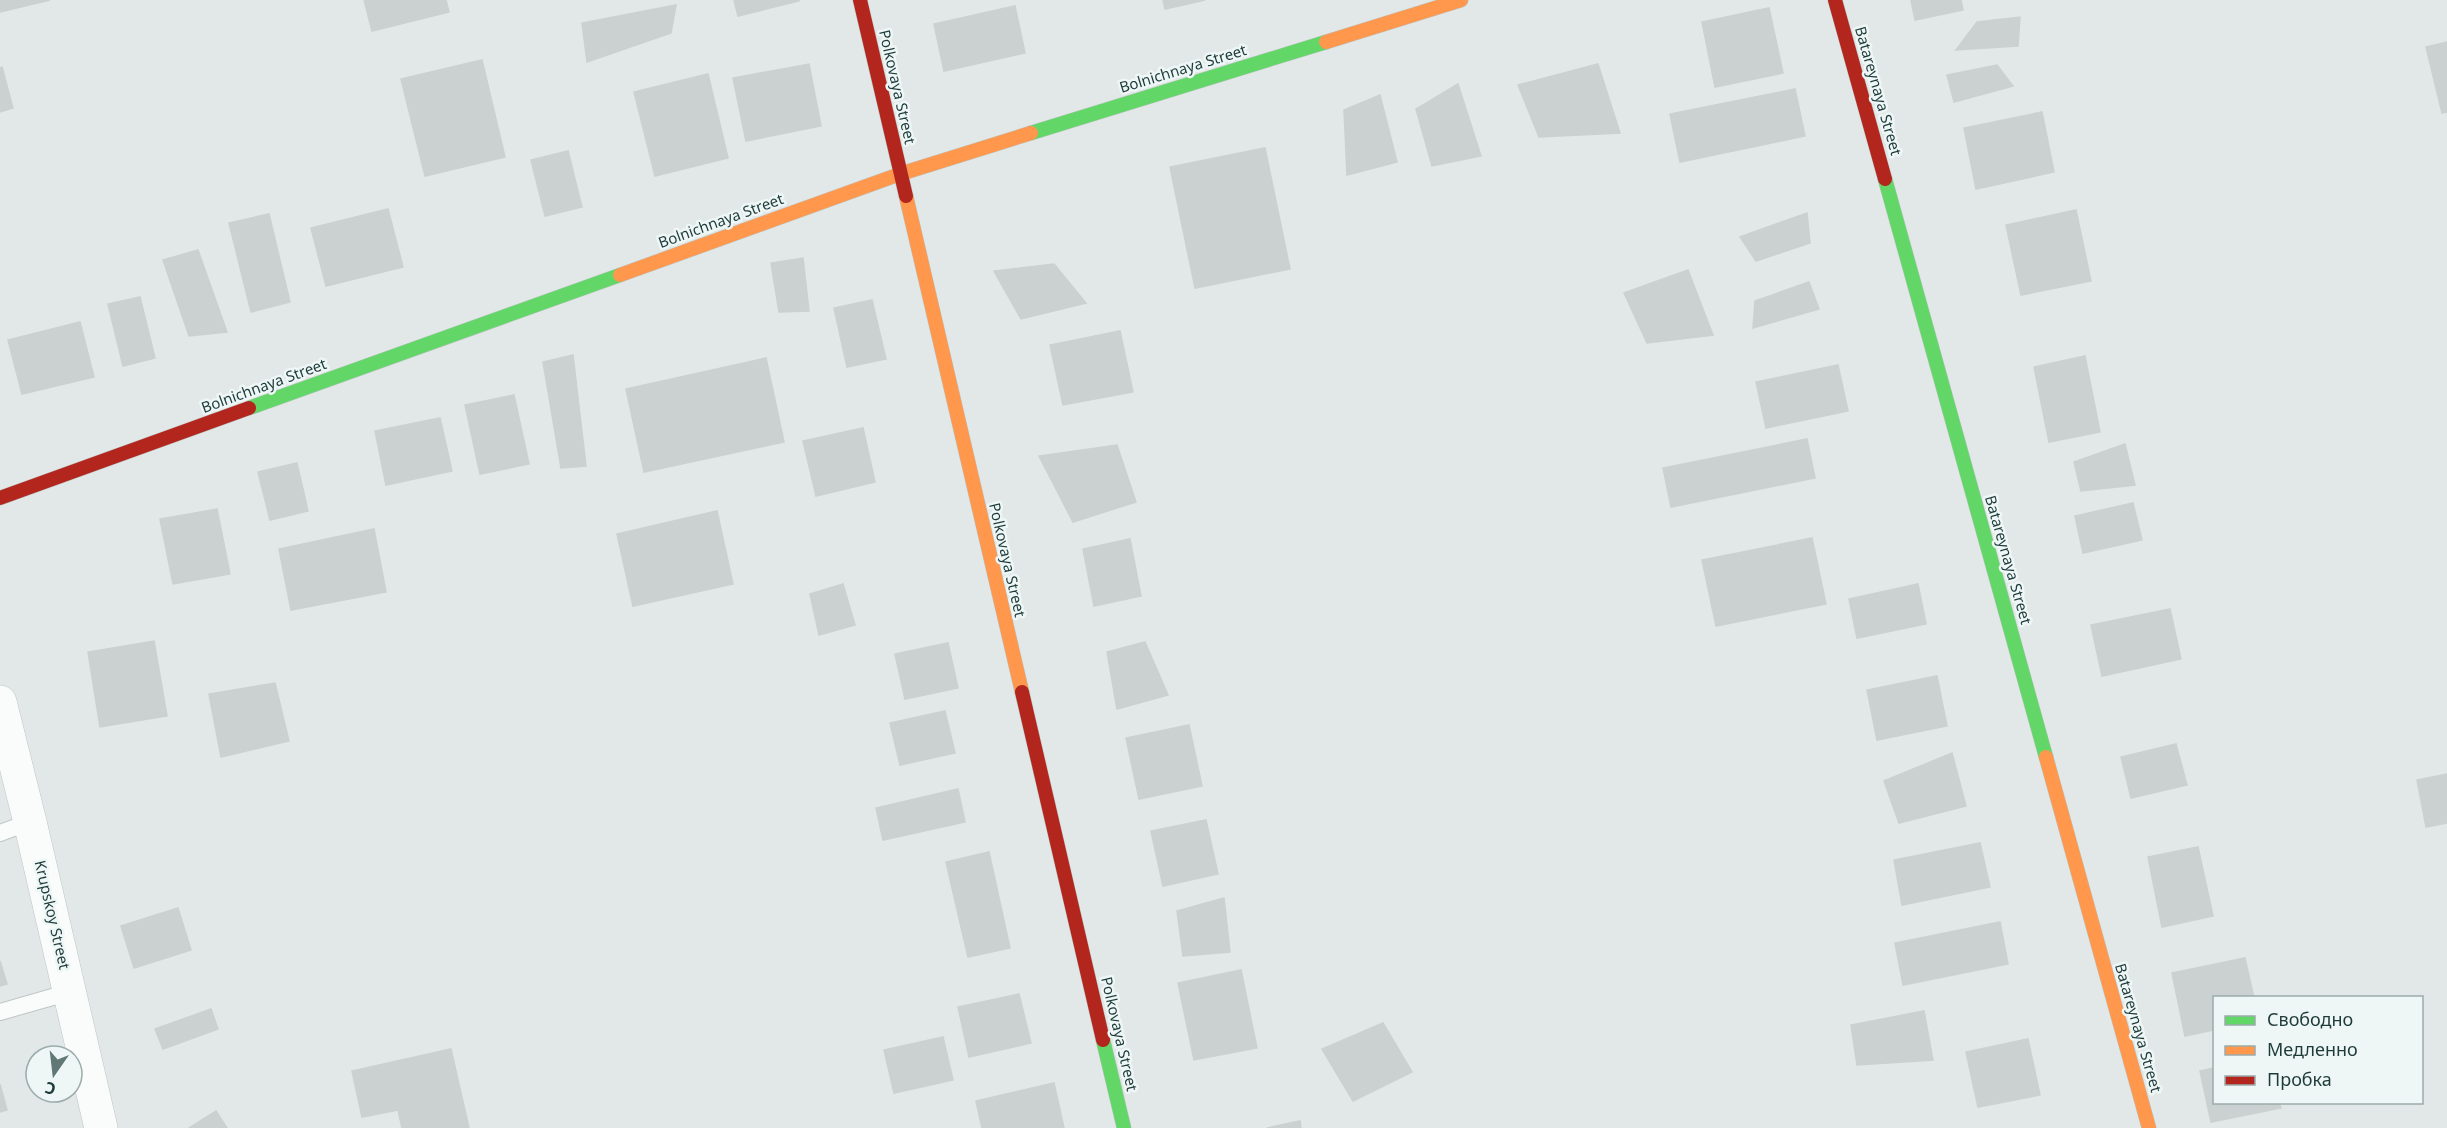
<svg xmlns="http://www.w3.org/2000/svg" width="2447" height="1128" font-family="'Noto Sans',sans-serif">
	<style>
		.building { fill: #cbd1d0; stroke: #cad1cf; stroke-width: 1.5 }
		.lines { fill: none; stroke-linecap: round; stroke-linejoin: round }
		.lane-casing { stroke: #bec5c4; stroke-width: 18 }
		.street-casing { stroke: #bec5c4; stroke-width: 34 }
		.fast-casing { stroke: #bdc5c4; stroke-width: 15 }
		.slow-casing { stroke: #bdc5c4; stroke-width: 15 }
		.jam-casing { stroke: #bdc5c4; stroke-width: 15 }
		.lane { stroke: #fafcfb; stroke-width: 16 }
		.street { stroke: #fafcfb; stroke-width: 33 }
		.fast { stroke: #63d668; stroke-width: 14 }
		.slow { stroke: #ff974d; stroke-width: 14 }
		.jam { stroke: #b3261e; stroke-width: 14 }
		.labels { text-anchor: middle; stroke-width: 5; stroke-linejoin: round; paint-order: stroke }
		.street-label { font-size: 15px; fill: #1e3b3b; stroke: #eef7f5 }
	</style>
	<rect width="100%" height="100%" fill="#e1e8e7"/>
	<path class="building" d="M0 0H50L0 12Z
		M364 0H446L449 12 372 31Z
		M734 0H799V1L738 16Z
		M1163 0H1205L1165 9Z
		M1911 0H1961L1963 10 1915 20Z
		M676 5 671 33 587 62 582 23Z
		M1015 6 1025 53 944 71 934 24Z
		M1769 8 1783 73 1715 87 1702 22Z
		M2020 17 2018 46 1956 50 1977 22Z
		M2447 42V112L2442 113 2426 47Z
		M482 60 505 157 425 176 401 79Z
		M809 64 821 126 746 141 733 78Z
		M1598 64 1620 133 1539 137 1518 85Z
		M1997 65 2013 86 1954 102 1947 75Z
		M2 67 13 108 0 112V68Z
		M708 74 728 158 655 176 634 92Z
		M1458 84 1481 156 1432 166 1416 109Z
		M1795 89 1805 136 1680 162 1670 114Z
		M1380 95 1397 162 1347 175 1344 110Z
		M2042 112 2054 172 1976 189 1964 128Z
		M1265 148 1290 269 1195 288 1170 167Z
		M568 151 582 207 545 216 531 160Z
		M388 209 403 267 326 286 311 228Z
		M2076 210 2091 281 2021 295 2006 225Z
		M1807 213 1810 243 1756 261 1740 237Z
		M269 214 290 302 251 312 229 223Z
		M198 250 227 332 189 336 163 260Z
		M803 258 809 311 779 312 771 263Z
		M1054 264 1086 303 1021 319 994 271Z
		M1688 270 1713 335 1647 343 1624 293Z
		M1809 282 1819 309 1753 328 1755 301Z
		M140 297 155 358 123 366 108 304Z
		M872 300 886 359 847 367 834 308Z
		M80 322 94 377 22 394 8 340Z
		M1120 331 1133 392 1063 405 1050 345Z
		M573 355 586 466 561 468 543 362Z
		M2085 356 2100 432 2049 442 2034 367Z
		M766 358 784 442 644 472 626 389Z
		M1838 365 1848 411 1766 428 1756 382Z
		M514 395 529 464 480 474 465 405Z
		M440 418 452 471 386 485 375 431Z
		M863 428 875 482 816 496 803 441Z
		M1807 439 1815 478 1671 507 1663 468Z
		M2125 444 2135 485 2081 491 2074 462Z
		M1117 445 1136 502 1073 522 1039 456Z
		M297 463 308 511 270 520 258 472Z
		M2133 503 2142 540 2083 553 2075 516Z
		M217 509 230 574 173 584 160 519Z
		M717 511 733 584 633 606 617 534Z
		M374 529 386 592 291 610 279 549Z
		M1812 538 1826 604 1716 626 1702 560Z
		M1130 539 1141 596 1094 606 1083 549Z
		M843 584 855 625 819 635 810 594Z
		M1918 584 1926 624 1857 638 1849 599Z
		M2170 609 2181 659 2102 676 2091 625Z
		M154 641 167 716 100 727 88 652Z
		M1145 642 1168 695 1117 709 1107 652Z
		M948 643 958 688 905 699 895 654Z
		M1937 676 1947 726 1877 740 1867 690Z
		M275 683 289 741 221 757 209 694Z
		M945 711 955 753 900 765 890 723Z
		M1189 725 1202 786 1139 799 1126 738Z
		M2176 744 2187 785 2131 798 2121 757Z
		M1952 753 1966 806 1899 823 1884 781Z
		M2447 774V823L2426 827 2417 780Z
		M958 789 965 822 883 840 876 808Z
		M1206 820 1218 874 1163 886 1151 831Z
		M1980 843 1990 887 1902 905 1894 860Z
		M2198 847 2213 916 2162 927 2148 857Z
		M989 852 1010 948 968 957 946 862Z
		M1224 898 1230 952 1183 956 1177 911Z
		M178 908 191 950 134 968 121 926Z
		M2000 922 2008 964 1903 985 1895 943Z
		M2245 958 2254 998H2214V1030L2185 1036 2172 973Z
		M0 961 7 984 0 986Z
		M1241 970 1257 1048 1194 1060 1178 983Z
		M1019 994 1031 1043 969 1057 958 1007Z
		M211 1009 218 1029 163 1049 155 1029Z
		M1924 1011 1933 1060 1857 1065 1851 1025Z
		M1383 1023 1412 1072 1353 1101 1322 1049Z
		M943 1037 953 1080 894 1093 884 1050Z
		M2028 1039 2040 1095 1978 1107 1966 1052Z
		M451 1049 469 1128H402L398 1110 362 1117 352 1071Z
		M2214 1068V1102H2279L2281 1108 2211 1122 2200 1071Z
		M1054 1083 1064 1128H982L976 1101Z
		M0 1084 7 1110 0 1112Z
		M216 1111 227 1128H189Z
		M1300 1121 1301 1128H1267Z"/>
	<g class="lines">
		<g class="lane-casing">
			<path id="lane" d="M0 833 30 822
				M0 1012 70 992"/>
		</g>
		<g class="street-casing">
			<path id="street" d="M0 702 30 822 101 1128"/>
		</g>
		<g class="fast-casing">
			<path id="fast" d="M1031 133 1326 42
				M1885 179 2046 757
				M249 408 620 275
				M1103 1040 1124 1128"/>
		</g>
		<g class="slow-casing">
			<path id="slow" d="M1326 42 1461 0
				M906 196 1022 692
				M620 275 900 174 1031 133
				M2046 757 2149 1128"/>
		</g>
		<g class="jam-casing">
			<path id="jam" d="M860 0 906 196
				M1835 0 1885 179
				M0 498 249 408
				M1022 692 1103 1040"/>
		</g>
		<use href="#lane" class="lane"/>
		<use href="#street" class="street"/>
		<use href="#fast" class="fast"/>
		<use href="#slow" class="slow"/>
		<use href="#jam" class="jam"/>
	</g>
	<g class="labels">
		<g class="street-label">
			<text transform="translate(1183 69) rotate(-17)" y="5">Bolnichnaya Street</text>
			<text transform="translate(897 87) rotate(77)" y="5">Polkovaya Street</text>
			<text transform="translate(1878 91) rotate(74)" y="5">Batareynaya Street</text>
			<text transform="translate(721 221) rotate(-20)" y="5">Bolnichnaya Street</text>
			<text transform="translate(264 386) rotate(-20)" y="5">Bolnichnaya Street</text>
			<text transform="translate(1007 560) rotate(77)" y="5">Polkovaya Street</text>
			<text transform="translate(2008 560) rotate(74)" y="5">Batareynaya Street</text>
			<text transform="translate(52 915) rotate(77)" y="5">Krupskoy Street</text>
			<text transform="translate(2138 1028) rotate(74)" y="5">Batareynaya Street</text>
			<text transform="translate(1119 1034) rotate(77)" y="5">Polkovaya Street</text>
		</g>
	</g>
	<rect x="2213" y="996" width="210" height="108" fill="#eef7f5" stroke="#9bacab" stroke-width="1.5"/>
	<rect x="2225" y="1016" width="30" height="9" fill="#63d668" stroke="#9bacab" stroke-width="1.5"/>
	<text x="2267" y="1026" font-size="18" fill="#1e3b3b">Свободно</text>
	<rect x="2225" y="1046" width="30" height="9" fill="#ff974d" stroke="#9bacab" stroke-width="1.5"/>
	<text x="2267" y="1056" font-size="18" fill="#1e3b3b">Медленно</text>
	<rect x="2225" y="1076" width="30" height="9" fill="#b3261e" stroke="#9bacab" stroke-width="1.5"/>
	<text x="2267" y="1086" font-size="18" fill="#1e3b3b">Пробка</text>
	<g transform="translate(54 1074) rotate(194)"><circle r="28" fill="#eef7f5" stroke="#9bacab" stroke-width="1.5"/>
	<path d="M0-4.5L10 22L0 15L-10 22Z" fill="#627877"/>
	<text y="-9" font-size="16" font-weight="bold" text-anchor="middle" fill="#1e3b3b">С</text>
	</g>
</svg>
